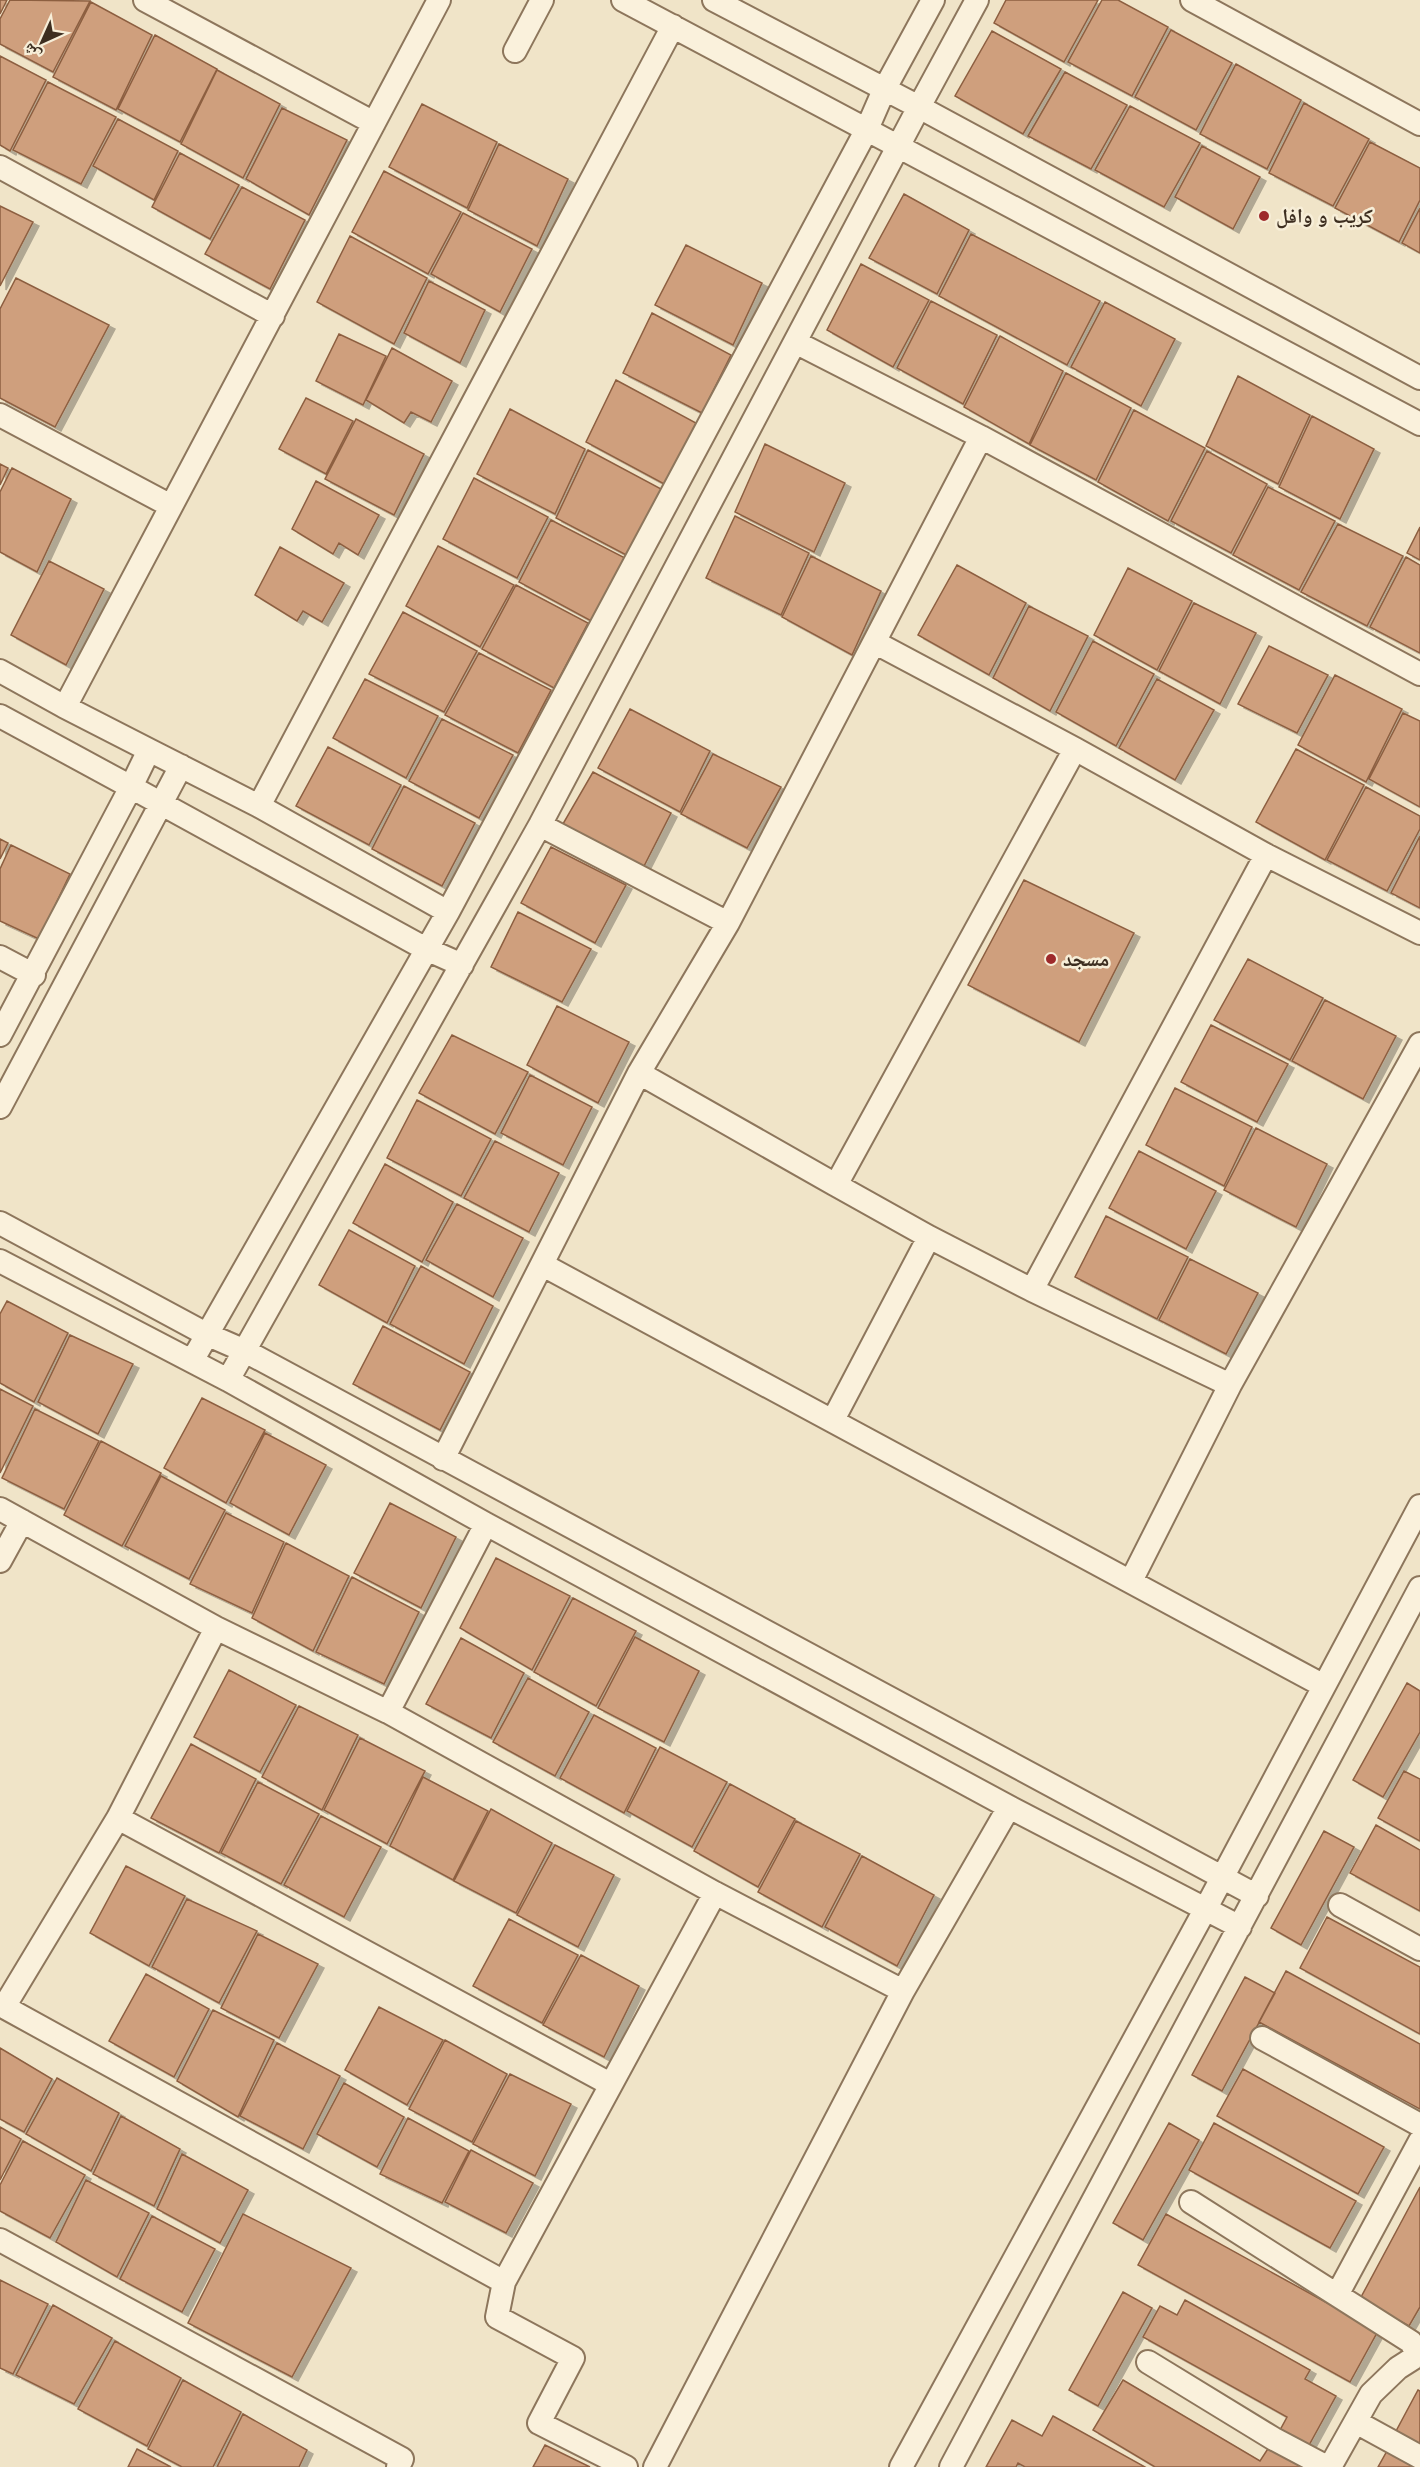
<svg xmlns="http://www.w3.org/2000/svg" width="1420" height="2467" font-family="'Noto Serif','Noto Naskh Arabic',serif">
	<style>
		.building { fill: #cf9f7d; stroke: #8d5f41; stroke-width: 1.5; filter: url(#shadow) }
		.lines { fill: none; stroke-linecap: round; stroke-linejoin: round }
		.minor-casing { stroke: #8d765c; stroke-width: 26 }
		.minor { stroke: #faf1dc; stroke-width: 22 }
		.poi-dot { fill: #9e2a2b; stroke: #f7eed8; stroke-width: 2 }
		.labels { text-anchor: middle; stroke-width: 5; stroke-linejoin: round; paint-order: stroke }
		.poi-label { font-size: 20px; font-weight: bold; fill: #3d2e20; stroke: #f7eed8; text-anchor: start }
	</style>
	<defs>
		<filter id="shadow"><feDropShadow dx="6" dy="4" stdDeviation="0" flood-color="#0004"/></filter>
	</defs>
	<rect width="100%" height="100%" fill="#f0e4c8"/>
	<path class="building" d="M0 0H7L0 14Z
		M10 0 90 1 53 72 0 44V19Z
		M1006 0H1098L1064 62 994 23Z
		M1102 0H1118L1168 27 1132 96 1068 62Z
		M91 2 152 35 116 110 53 77Z
		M1171 30 1232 63 1196 130 1135 97Z
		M992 31 1061 69 1023 134 955 96Z
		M155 35 217 69 180 142 118 109Z
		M0 56 46 80 10 151 0 145Z
		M1236 64 1301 100 1267 169 1200 134Z
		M217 70 280 104 243 178 181 144Z
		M1065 72 1127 105 1091 169 1028 136Z
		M48 82 116 117 81 184 13 150Z
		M1304 103 1369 139 1333 206 1269 173Z
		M422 104 497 142 467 208 389 167Z
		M1130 106 1200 143 1164 207 1095 170Z
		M282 108 347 140 309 215 246 179Z
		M118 119 178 151 154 200 93 166Z
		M1370 142 1420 168V200L1399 242 1335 208Z
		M499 144 568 179 537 246 468 210Z
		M1202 146 1260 177 1233 229 1175 197Z
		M180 153 239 185 210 239 152 207Z
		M384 171 461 212 428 274 352 232Z
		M242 187 305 220 270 289 205 254Z
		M904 194 969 230 937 294 869 258Z
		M0 206 33 222 0 286Z
		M1420 208V253L1402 243Z
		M463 213 532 249 500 312 431 274Z
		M971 234 1100 301 1067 365 939 296Z
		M350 236 427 278 394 344 317 302Z
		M686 245 762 283 733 345 655 305Z
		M861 264 929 300 893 367 827 330Z
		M16 278 109 325 55 427 0 398V309Z
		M429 281 485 310 460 363 404 333Z
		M931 301 997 335 963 404 897 368Z
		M1105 302 1175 339 1141 406 1071 367Z
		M652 313 731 355 702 413 623 373Z
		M339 334 386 356 363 405 316 381Z
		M1000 336 1063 371 1029 444 964 407Z
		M392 348 452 381 431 422 411 412 404 423 366 400Z
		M1066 373 1131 408 1096 480 1030 445Z
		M1238 376 1310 415 1278 484 1206 446Z
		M616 380 696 423 666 485 586 442Z
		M306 398 353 421 326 474 279 449Z
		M510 409 585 449 555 514 477 474Z
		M1134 410 1205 448 1168 521 1098 482Z
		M1312 416 1374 449 1340 519 1279 487Z
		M356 419 424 454 394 515 325 479Z
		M765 444 845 483 814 552 735 512Z
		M588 450 663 490 630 557 556 518Z
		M1207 451 1267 484 1231 553 1171 521Z
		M0 464 8 468 0 485Z
		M12 468 71 499 37 572 0 552V492Z
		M474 478 548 517 517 578 443 539Z
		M316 481 379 515 358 555 339 543 333 554 292 529Z
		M1268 487 1335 521 1299 590 1233 555Z
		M735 516 809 553 781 615 706 578Z
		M551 520 627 559 595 623 519 582Z
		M1338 524 1403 556 1367 626 1301 592Z
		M1420 527V560L1407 553Z
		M438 546 514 585 480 647 406 606Z
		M280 547 344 583 322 622 303 611 297 621 255 595Z
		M811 556 881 591 852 655 782 617Z
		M1406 557 1420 565V653L1370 627Z
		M49 561 104 589 66 665 11 635Z
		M957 565 1026 603 989 675 918 635Z
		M1128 568 1192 601 1157 670 1094 635Z
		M516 585 588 623 554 688 482 649Z
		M1194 603 1256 633 1220 704 1159 671Z
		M1029 606 1088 636 1050 711 993 678Z
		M403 612 477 651 444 712 369 674Z
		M1093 641 1154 674 1116 746 1056 712Z
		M1269 646 1328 675 1297 733 1238 704Z
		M479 653 551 690 518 753 445 715Z
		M1335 675 1402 709 1366 782 1298 745Z
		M365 679 438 716 406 778 333 738Z
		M1157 679 1214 710 1175 780 1119 748Z
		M630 709 710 751 680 812 598 768Z
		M1403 713 1420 721V807L1369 779Z
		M442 719 513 755 479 818 409 781Z
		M328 747 401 785 369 845 296 806Z
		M1296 749 1364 785 1325 860 1256 822Z
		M713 754 781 787 747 848 681 814Z
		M593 772 671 813 641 872 560 829Z
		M404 786 475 823 442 886 372 849Z
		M1366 787 1420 816V829L1387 891 1327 860Z
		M1420 836V908L1391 893Z
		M0 839 8 843 0 859Z
		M11 845 70 874 39 939 0 921V869Z
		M551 847 626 885 595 943 521 903Z
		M1024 880 1134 933 1079 1042 968 985Z
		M518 912 591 949 562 1002 491 967Z
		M1248 959 1323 998 1290 1060 1214 1020Z
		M1325 1000 1396 1036 1363 1099 1292 1061Z
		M557 1006 629 1042 598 1103 527 1065Z
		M1211 1025 1288 1064 1257 1122 1181 1082Z
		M452 1035 528 1072 495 1134 419 1093Z
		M530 1075 592 1107 563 1165 501 1133Z
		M1175 1088 1252 1127 1224 1186 1146 1145Z
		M417 1100 491 1139 461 1196 387 1158Z
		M1256 1128 1327 1164 1296 1227 1224 1190Z
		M495 1141 559 1173 529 1232 464 1198Z
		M1139 1151 1216 1191 1186 1249 1109 1208Z
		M385 1164 453 1202 422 1262 353 1223Z
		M457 1204 523 1238 493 1297 426 1260Z
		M1106 1216 1188 1257 1157 1319 1075 1277Z
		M349 1230 415 1266 387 1323 319 1285Z
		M1190 1259 1258 1293 1226 1354 1159 1320Z
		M421 1266 493 1306 464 1364 390 1324Z
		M7 1301 68 1333 34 1402 0 1383V1314Z
		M383 1326 470 1372 440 1430 353 1384Z
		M70 1335 133 1364 98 1434 38 1402Z
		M0 1389 33 1406 0 1473Z
		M202 1398 265 1430 226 1503 164 1468Z
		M35 1409 99 1441 64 1509 2 1478Z
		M265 1433 326 1465 289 1535 230 1503Z
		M101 1441 161 1473 122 1546 64 1515Z
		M161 1476 225 1510 189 1579 125 1546Z
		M390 1503 456 1537 421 1608 354 1573Z
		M226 1513 284 1542 252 1613 190 1584Z
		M286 1543 349 1576 313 1651 252 1618Z
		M496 1558 570 1596 532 1670 460 1628Z
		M352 1577 419 1612 384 1684 316 1652Z
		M573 1598 636 1631 596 1706 534 1672Z
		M635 1637 699 1671 664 1742 598 1708Z
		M461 1638 524 1673 491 1738 426 1704Z
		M229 1670 296 1705 260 1772 194 1737Z
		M528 1678 589 1712 555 1776 493 1742Z
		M1407 1683 1420 1691V1732L1383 1797 1353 1780Z
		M299 1706 358 1735 322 1810 262 1777Z
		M594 1715 656 1748 624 1813 560 1778Z
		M360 1738 425 1771 387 1844 324 1810Z
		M191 1744 256 1779 219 1853 151 1818Z
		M660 1747 727 1782 692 1847 627 1811Z
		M1404 1771 1420 1779V1841L1378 1818Z
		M423 1777 488 1811 453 1880 390 1846Z
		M258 1782 319 1814 281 1884 221 1853Z
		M730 1784 795 1819 758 1887 694 1851Z
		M491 1809 552 1843 516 1913 454 1881Z
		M321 1816 381 1847 344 1917 284 1885Z
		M796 1821 860 1854 822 1927 758 1892Z
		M1376 1825 1420 1850V1911L1350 1873Z
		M1324 1831 1354 1847 1301 1945 1271 1928Z
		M555 1845 614 1875 578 1947 517 1915Z
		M862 1856 934 1895 897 1966 825 1927Z
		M126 1866 185 1896 149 1966 90 1933Z
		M187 1899 257 1931 219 2003 152 1967Z
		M1327 1917 1420 1967V2034L1300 1968Z
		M509 1919 578 1955 542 2023 473 1986Z
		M258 1934 318 1964 279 2038 221 2008Z
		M581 1955 639 1986 604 2057 543 2025Z
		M1286 1971 1420 2044V2109L1259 2022Z
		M146 1974 209 2009 174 2077 109 2041Z
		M1245 1977 1275 1993 1222 2091 1192 2075Z
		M379 2007 443 2040 407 2105 345 2070Z
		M213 2010 274 2040 238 2117 177 2081Z
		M445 2040 507 2074 472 2142 409 2109Z
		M277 2043 340 2076 303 2149 240 2116Z
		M0 2048 52 2079 24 2132 0 2119Z
		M1243 2069 1384 2147 1358 2194 1217 2116Z
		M510 2074 571 2104 535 2176 473 2144Z
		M57 2078 119 2113 91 2171 26 2134Z
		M344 2083 404 2117 377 2167 317 2134Z
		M121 2116 180 2149 154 2206 93 2174Z
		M408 2118 469 2151 442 2203 380 2174Z
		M1169 2123 1199 2140 1143 2240 1113 2223Z
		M1214 2123 1356 2201 1330 2248 1189 2170Z
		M0 2127 21 2139 0 2180Z
		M23 2141 85 2175 50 2238 0 2211V2185Z
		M471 2150 533 2183 506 2233 445 2202Z
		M182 2154 248 2190 220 2243 157 2209Z
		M86 2180 149 2213 117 2277 56 2242Z
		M1420 2187V2307L1409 2326 1360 2299Z
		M243 2214 351 2268 292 2377 188 2323Z
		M1166 2214 1378 2331 1350 2382 1138 2265Z
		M152 2216 215 2249 182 2312 120 2279Z
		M0 2280 48 2304 13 2374 0 2368Z
		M1123 2292 1152 2308 1098 2406 1069 2390Z
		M1185 2300 1310 2370 1305 2379 1336 2396 1308 2447 1279 2432 1287 2417 1143 2337 1160 2306 1177 2315Z
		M53 2305 112 2338 74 2404 16 2375Z
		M115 2341 181 2378 147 2446 78 2409Z
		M183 2380 241 2412 213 2467H182L148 2449Z
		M1123 2380 1260 2461 1271 2444 1302 2463 1299 2467H1155L1093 2430Z
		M1418 2390 1420 2391V2446L1395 2433Z
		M243 2414 307 2450 299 2467H217Z
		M1053 2416 1145 2467H1025L1018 2463 1016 2467H986L1012 2420 1042 2436Z
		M545 2445 590 2467H533Z
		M137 2449 171 2467H128Z
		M1387 2451 1416 2467H1378Z"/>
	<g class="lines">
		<g class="minor-casing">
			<path id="minor" d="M145 0 374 123
				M623 0 1420 424
				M714 0 919 107 1420 378
				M1192 0 1420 124
				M515 51 542 0
				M0 167 273 316
				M795 342 981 437 1420 674
				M0 415 171 506
				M876 643 1075 749 1266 855 1420 933
				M0 671 65 707
				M0 716 131 787 149 750 65 707 439 0
				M149 750 259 806 448 912
				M259 806 673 26
				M540 825 728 923
				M0 957 34 975
				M0 1035 131 787 426 949 462 965
				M639 1073 836 1185 1075 749
				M0 1107 181 766
				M836 1185 929 1237 1032 1290
				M0 1223 206 1334 245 1351 1257 1896
				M0 1261 228 1380 486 1524 1009 1807 1240 1927
				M543 1265 1324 1686
				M192 1361 448 912 867 129 884 90 933 0
				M228 1380 540 825 919 107 977 0
				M1230 1385 1032 1290 1266 855
				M833 1420 929 1237
				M443 1459 639 1073 728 923 981 437
				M0 1509 216 1628 388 1712 715 1893 903 1991
				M0 1561 22 1521
				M1131 1581 1230 1385 1420 1044
				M216 1628 118 1818 4 2007 504 2282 715 1893
				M388 1712 486 1524
				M118 1818 610 2084
				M1340 1905 1420 1949
				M1262 2038 1420 2125
				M1191 2202 1337 2295 1420 2141
				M0 2240 402 2459 398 2467
				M504 2282 497 2317 573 2358 539 2423 626 2467
				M1337 2295 1411 2342 1418 2356
				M1148 2362 1274 2439 1327 2467
				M1356 2422 1420 2457
				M655 2467 903 1991 1009 1807
				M901 2467 1206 1908 1420 1506
				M951 2467 1420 1588
				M1330 2467 1371 2394 1398 2368 1420 2354"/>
		</g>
		<use href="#minor" class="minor"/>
	</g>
	<g class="poi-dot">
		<circle cx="1264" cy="216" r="6"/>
		<circle cx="1051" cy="959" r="6"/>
	</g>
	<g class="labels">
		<g class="poi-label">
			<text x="1276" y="223">كريب و وافل</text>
			<text x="1063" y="966">مسجد</text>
		</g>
	</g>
	<g transform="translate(42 42) rotate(225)" stroke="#f7eed8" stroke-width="4.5" paint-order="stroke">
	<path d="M0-4.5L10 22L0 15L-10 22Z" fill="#3d2e20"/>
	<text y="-9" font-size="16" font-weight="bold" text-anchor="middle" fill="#3d2e20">ش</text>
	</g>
</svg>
